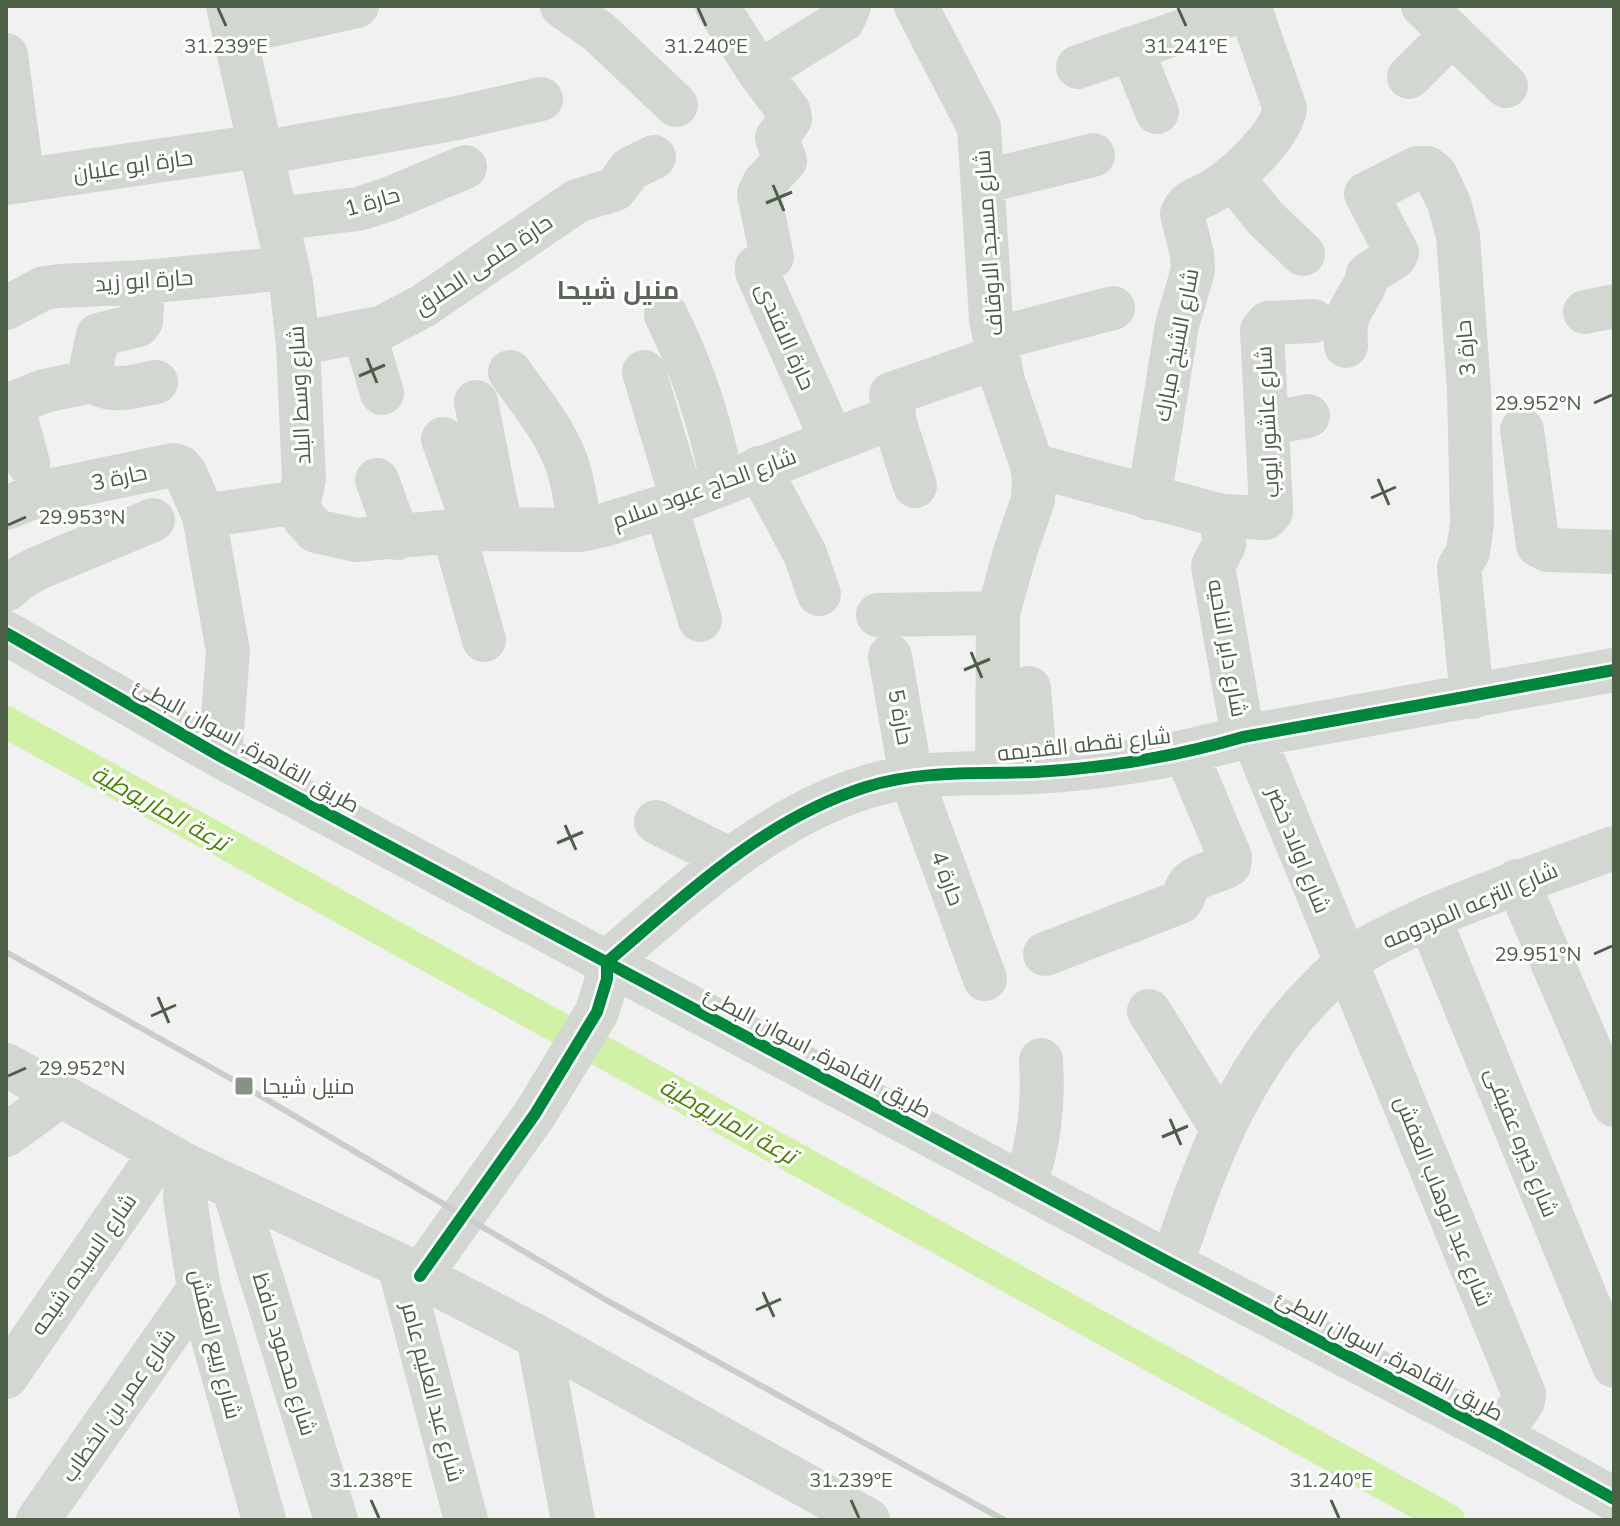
<svg xmlns="http://www.w3.org/2000/svg" width="1620" height="1526" font-family="Mulish,Cairo,sans-serif">
	<style>
		.lines { fill: none; stroke-linecap: round; stroke-linejoin: round }
		.canal { stroke: #d1f1a7; stroke-width: 32 }
		.minor { stroke: #d3d7d2; stroke-width: 44 }
		.rail { stroke: #cbcdca; stroke-width: 6 }
		.cycleway-casing { stroke: #fff; stroke-width: 17 }
		.cycleway { stroke: #00873e; stroke-width: 12 }
		.ticks { fill: none; stroke: #4e5f47; stroke-width: 3 }
		.poi-dot { fill: #879283; stroke: #fff; stroke-width: 3 }
		.labels { text-anchor: middle; stroke-width: 6; stroke-linejoin: round; paint-order: stroke }
		.street-label { font-size: 22px; fill: #4e5f47; stroke: #fff }
		.poi-label { font-size: 22px; fill: #4e5f47; stroke: #fff; text-anchor: start }
		.water-label { font-size: 24px; font-style: italic; fill: #4d8408; stroke: #fff }
		.quarter-label { font-size: 26px; font-weight: bold; fill: #5e655c; stroke: #fff }
		.ticks-label { font-size: 20px; text-anchor: middle; fill: #4e5f47; stroke: #fff; stroke-width: 6; stroke-linejoin: round; paint-order: stroke }
	</style>
	<rect width="100%" height="100%" fill="#f1f1f2"/>
	<g class="lines">
		<path class="canal" d="M6 722 1449 1520"/>
		<path class="minor" d="M562 6 599 32 676 105
			M717 6 759 72 789 112 790 119 777 138 785 161 764 183 759 194 772 257 757 267V272L832 440
			M916 6 979 127 991 319 1003 381 1032 465 1034 482 1033 500 1016 549 998 613 997 773
			M1423 6 1506 86
			M234 33 357 6
			M1131 48 1157 112
			M6 55 23 181
			M1078 67 1250 8
			M759 72 843 20 849 6
			M1409 77 1452 34
			M261 153 457 118 541 99
			M1232 177 1265 218 1303 254
			M983 182 1093 155
			M6 183 259 146
			M276 219 358 209 389 199 465 167
			M6 308 44 288 60 286 144 282 287 268
			M1585 312 1614 306
			M666 315C693 369 711 424 722 483
			M364 332 382 393
			M995 339 1113 308
			M298 344 383 327 423 306 577 201 615 189 630 169 654 157
			M1346 346C1346 339 1345 331 1346 325 1348 306 1365 293 1368 274L1395 257 1397 253 1366 194 1417 168H1427L1435 174 1449 203 1458 236 1469 390 1472 523 1468 552 1459 567 1472 697
			M510 372C532 404 560 435 570 474 575 492 577 511 580 530
			M644 372 682 499
			M91 377C107 396 134 386 156 382
			M476 402 501 529
			M893 417 915 486
			M1267 424 1308 416
			M1522 430 1538 545 1548 550 1614 552
			M443 439 475 529
			M28 463 12 404 44 391 88 382 98 335 138 325 141 321 144 282
			M1032 465 1222 516 1265 518 1271 512V508L1262 330 1268 323 1313 321
			M759 468 805 554 819 594
			M377 480 398 538
			M1149 498 1177 325 1193 270 1192 254 1182 214C1187 200 1199 199 1211 192 1236 177 1278 139 1285 109L1249 6
			M296 500 304 518 316 531 356 540 475 529 580 530 604 525 666 506 891 418 894 415 891 394 998 357
			M666 506 700 620
			M6 508 48 491 173 465 180 467 185 473 204 516
			M1222 516 1224 545 1213 566 1243 737
			M453 530 484 640
			M6 590 23 576 38 568 153 520
			M878 615 998 613
			M6 633 220 756 1172 1264 1500 1436 1614 1499
			M890 656 911 777 985 979
			M1029 688 1036 772
			M1253 736 1524 1394 1523 1401 1500 1436
			M220 756 228 651 204 516 292 503 301 493 304 479 298 344 291 283 228 6
			M656 822 729 859
			M1517 881 1614 1105
			M1429 918 1614 1366
			M1045 954 1180 902C1186 896 1184 889 1190 883 1199 874 1218 872 1229 865L1230 857 1186 753
			M1149 1011 1222 1129
			M6 1065 187 1166 399 1265 538 1337 868 1520
			M6 1135 60 1096
			M187 1166 185 1199 199 1289 264 1520
			M1025 1185C1039 1143 1044 1105 1041 1060
			M234 1189 336 1520
			M1172 1264C1205 1163 1242 1064 1320 988 1328 980 1337 970 1346 963 1370 944 1399 932 1426 919 1488 892 1551 871 1614 848
			M399 1265 466 1520
			M420 1276 535 1114 597 1012 607 979V962C687 894 764 819 866 787 919 770 980 774 1035 772 1107 768 1174 757 1243 737L1614 670
			M538 1337 573 1520
			M6 1377 161 1152
			M38 1520 199 1289"/>
		<path class="rail" d="M6 952 244 1086 606 1300 1004 1520"/>
		<g class="cycleway-casing">
			<path id="cycleway" d="M6 633 220 756 1172 1264 1500 1436 1614 1499
				M420 1276 535 1114 597 1012 607 979V962C687 894 764 819 866 787 919 770 980 774 1035 772 1107 768 1174 757 1243 737L1614 670"/>
		</g>
		<use href="#cycleway" class="cycleway"/>
	</g>
	<path class="ticks" d="M218 8 226 26M698 8 706 26M1178 8 1186 26M773 185 784 211M766 203 792 192M367 358 377 383M359 376 385 365M1594 403 1612 395M1378 479 1389 505M1371 498 1396 487M8 525 26 517M971 652 982 678M964 670 990 659M565 825 576 850M557 843 583 832M1594 954 1612 946M158 997 169 1023M151 1016 176 1005M8 1076 26 1068M1170 1119 1181 1145M1162 1137 1188 1126M763 1292 774 1317M756 1310 781 1299M371 1500 379 1518M851 1500 859 1518M1331 1500 1339 1518"/>
	<rect class="poi-dot" x="234" y="1076" width="20" height="20" rx="4"/>
	<g class="labels">
		<g class="street-label">
			<text transform="translate(133 165) rotate(-8)" y="8">حارة ابو عليان</text>
			<text transform="translate(372 201) rotate(-16)" y="8">حارة 1</text>
			<text transform="translate(988 243) rotate(-94)" y="8">شارع مسجد الاوقاف</text>
			<text transform="translate(483 264) rotate(-34)" y="8">حارة حلمى الحلاق</text>
			<text transform="translate(144 280) rotate(-4)" y="8">حارة ابو زيد</text>
			<text transform="translate(786 336) rotate(66)" y="8">حارة الافندى</text>
			<text transform="translate(1176 345) rotate(-79)" y="8">شارع الشيخ مبارك</text>
			<text transform="translate(1465 348) rotate(-95)" y="8">حارة 3</text>
			<text transform="translate(299 395) rotate(-93)" y="8">شارع وسط البلد</text>
			<text transform="translate(1267 422) rotate(-93)" y="8">شارع عاشور ايوب</text>
			<text transform="translate(119 477) rotate(-12)" y="8">حارة 3</text>
			<text transform="translate(704 488) rotate(-20)" y="8">شارع الحاج عبود سلام</text>
			<text transform="translate(1228 648) rotate(80)" y="8">شارع داير الناحيه</text>
			<text transform="translate(901 717) rotate(80)" y="8">حارة 5</text>
			<text transform="translate(1084 744) rotate(-6)" y="8">شارع نقطه القديمه</text>
			<text transform="translate(247 745) rotate(29)" y="8">طريق القاهرة, اسوان البطئ</text>
			<text transform="translate(1299 850) rotate(68)" y="8">شارع اولاد خضر</text>
			<text transform="translate(948 878) rotate(70)" y="8">حارة 4</text>
			<text transform="translate(1470 905) rotate(-23)" y="8">شارع الترعه المردومه</text>
			<text transform="translate(818 1052) rotate(28)" y="8">طريق القاهرة, اسوان البطئ</text>
			<text transform="translate(1522 1142) rotate(68)" y="8">شارع خيره عفيفى</text>
			<text transform="translate(1444 1201) rotate(68)" y="8">شارع عبد الوهاب العفش</text>
			<text transform="translate(83 1264) rotate(-55)" y="8">شارع السيده شيحه</text>
			<text transform="translate(216 1344) rotate(76)" y="8">شارع ربيع العفش</text>
			<text transform="translate(285 1354) rotate(73)" y="8">شارع محمود حافظ</text>
			<text transform="translate(1390 1355) rotate(28)" y="8">طريق القاهرة, اسوان البطئ</text>
			<text transform="translate(433 1392) rotate(75)" y="8">شارع عبد العليم عامر</text>
			<text transform="translate(118 1405) rotate(-55)" y="8">شارع عمر بن الخطاب</text>
		</g>
		<g class="poi-label">
			<text x="262" y="1094">منيل شيحا</text>
		</g>
		<g class="water-label">
			<text transform="translate(160 808) rotate(29)" y="8">ترعة الماريوطية</text>
			<text transform="translate(728 1121) rotate(29)" y="8">ترعة الماريوطية</text>
		</g>
		<g class="quarter-label">
			<text x="618" y="299">منيل شيحا</text>
		</g>
	</g>
	<g class="ticks-label">
		<text x="226" y="53">31.239°E</text>
		<text x="706" y="53">31.240°E</text>
		<text x="1186" y="53">31.241°E</text>
		<text x="1538" y="410">29.952°N</text>
		<text x="82" y="524">29.953°N</text>
		<text x="1538" y="961">29.951°N</text>
		<text x="82" y="1075">29.952°N</text>
		<text x="371" y="1487">31.238°E</text>
		<text x="851" y="1487">31.239°E</text>
		<text x="1331" y="1487">31.240°E</text>
	</g>
	<rect width="1620" height="1526" fill="none" stroke="#4e5f47" stroke-width="16"/>
</svg>
